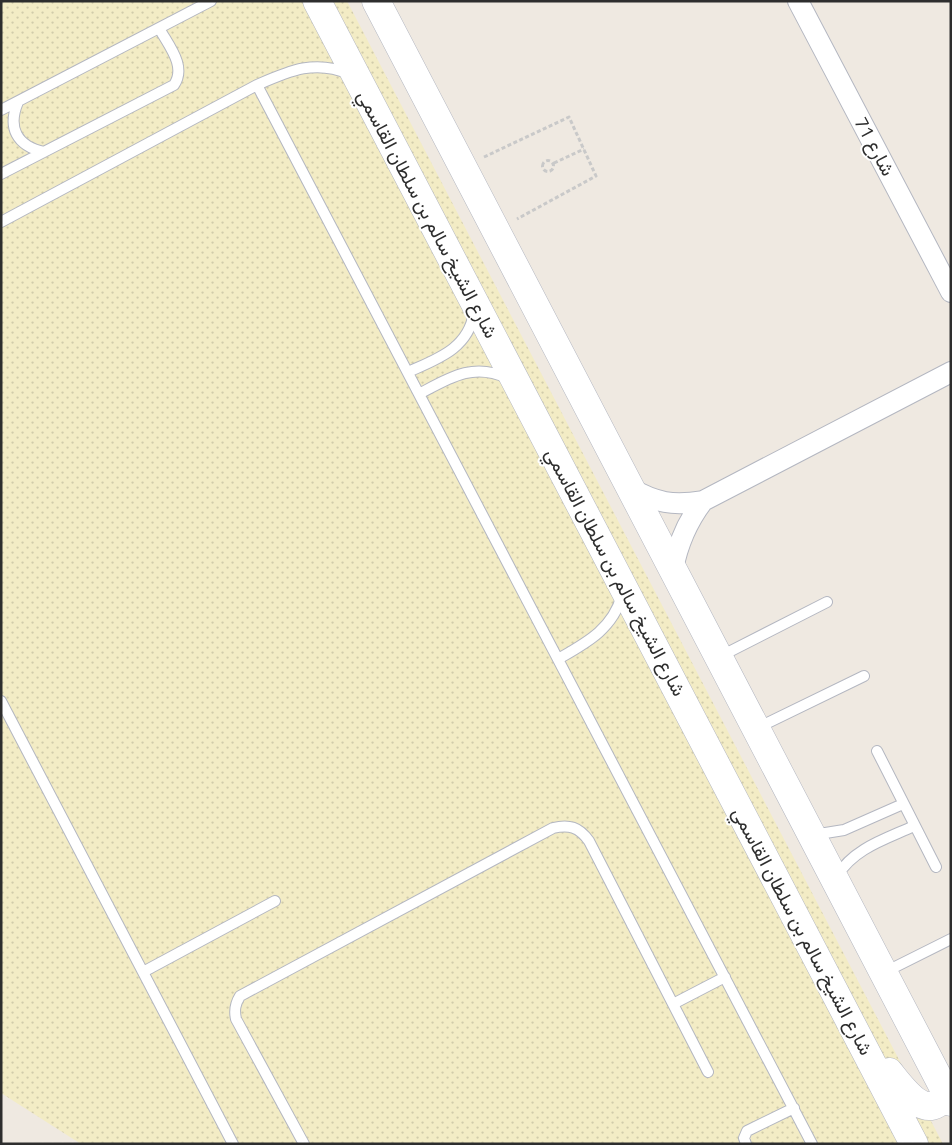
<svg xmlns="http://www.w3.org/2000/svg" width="952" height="1145" font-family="'Titillium Web',Vazirmatn,sans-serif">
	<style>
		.sand { fill: url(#sand-dots) }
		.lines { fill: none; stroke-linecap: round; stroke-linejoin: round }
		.lane-casing { stroke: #b4b7c1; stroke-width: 12 }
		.street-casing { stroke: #b4b7c1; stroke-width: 22 }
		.secondary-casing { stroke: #b4b7c1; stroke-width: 29 }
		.path { stroke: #c9c9c9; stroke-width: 3; stroke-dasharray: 4 2.5; stroke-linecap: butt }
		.lane { stroke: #fff; stroke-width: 10 }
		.street { stroke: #fff; stroke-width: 20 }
		.secondary { stroke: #fff; stroke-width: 28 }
		.labels { text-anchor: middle; stroke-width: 4; stroke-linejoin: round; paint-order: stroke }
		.street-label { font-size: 19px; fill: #2e2e2e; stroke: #fff }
	</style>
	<defs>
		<pattern id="sand-dots" width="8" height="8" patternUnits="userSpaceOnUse" patternTransform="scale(1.25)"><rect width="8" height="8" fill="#f3ecc5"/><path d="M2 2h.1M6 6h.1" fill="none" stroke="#d1cbaa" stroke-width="1.8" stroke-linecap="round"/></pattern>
	</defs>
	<rect width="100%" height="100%" fill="#efe9e1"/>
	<path class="sand" d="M1 1H347L943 1144H81L1 1093Z"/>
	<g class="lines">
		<g class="lane-casing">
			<path id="lane" d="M257 85 812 1144
				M18 102C7 128 17 146 44 152
				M1 110 211 1
				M1 174 174 85C187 66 168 45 159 28
				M1 222 257 85C289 71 315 59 349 74
				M408 372C437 359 468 349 474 313
				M419 394C449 378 473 362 507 378
				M719 657 827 602
				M558 659C586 643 613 629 622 595
				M1 701 233 1144
				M757 728 864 676
				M877 751 936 867
				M813 835 844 830 903 804
				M837 876C854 848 886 839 914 826
				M143 972 275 901
				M885 972 951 939
				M673 1004 725 977
				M304 1144 236 1019C234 1010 235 1004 240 996L553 828C569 824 579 827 589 841L708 1072
				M746 1144 744 1138 747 1131 794 1108"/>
		</g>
		<g class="street-casing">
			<path id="street" d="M798 1 951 292
				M630 488C656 503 673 506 703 501L951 372
				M673 569C678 543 687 522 703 501"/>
		</g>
		<g class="secondary-casing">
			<path id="secondary" d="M317 1 914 1144
				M376 1 951 1102
				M889 1072C902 1088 928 1126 946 1093"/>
		</g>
		<path class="path" d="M484 157 569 117 596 176 517 219
			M542.5 166a5.5 5.5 0 1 1 11 0a5.5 5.5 0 1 1-11 0Z
			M554 163 584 149"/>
		<use href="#lane" class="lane"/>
		<use href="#street" class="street"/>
		<use href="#secondary" class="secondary"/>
	</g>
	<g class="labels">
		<g class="street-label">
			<text transform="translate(875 146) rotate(62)" y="7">شارع 71</text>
			<text transform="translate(428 214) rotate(62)" y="7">شارع الشيخ سالم بن سلطان القاسمي</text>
			<text transform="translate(616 572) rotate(62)" y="7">شارع الشيخ سالم بن سلطان القاسمي</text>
			<text transform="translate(803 931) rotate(62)" y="7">شارع الشيخ سالم بن سلطان القاسمي</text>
		</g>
	</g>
	<rect width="952" height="1145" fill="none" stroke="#2e2e2e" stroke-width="5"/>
</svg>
